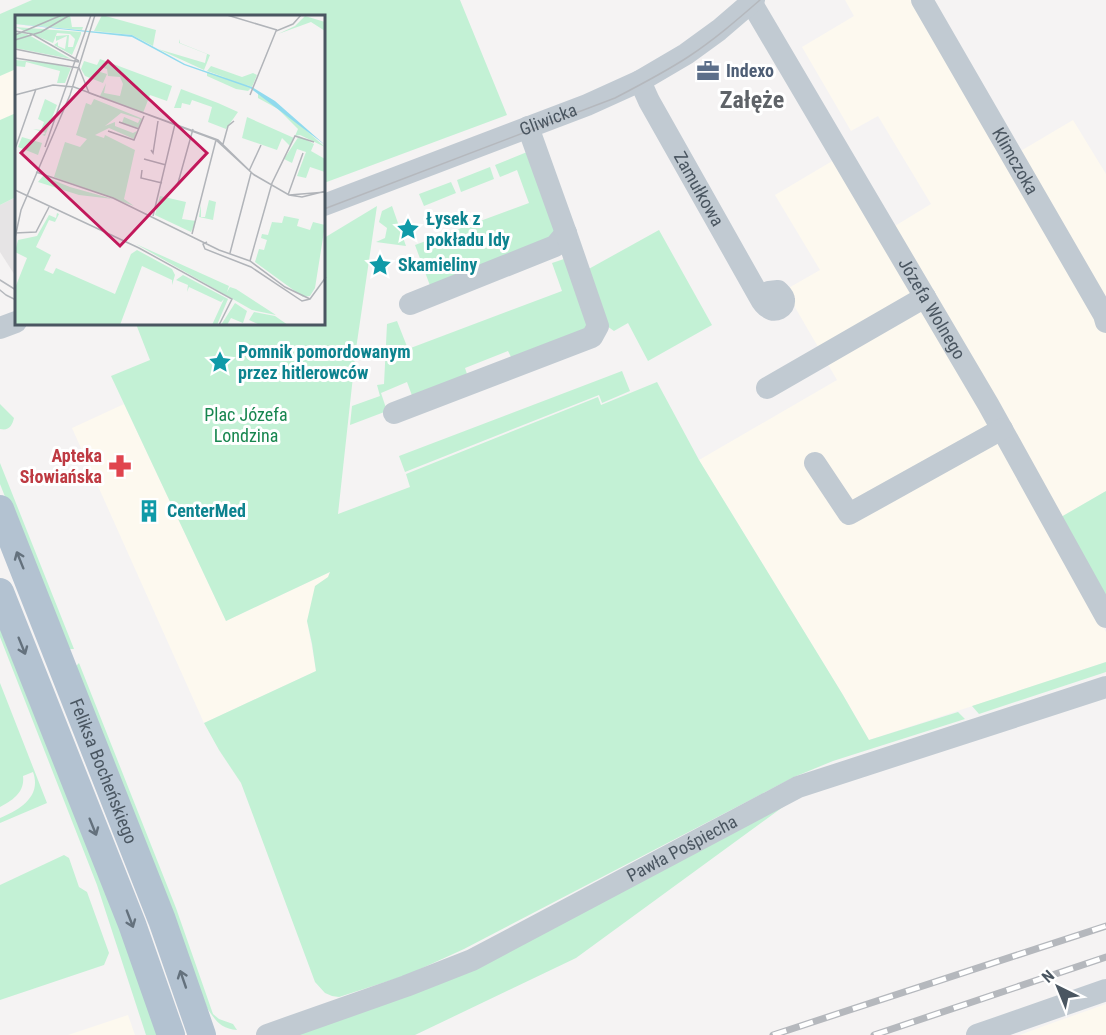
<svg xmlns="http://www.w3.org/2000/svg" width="1106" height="1035" font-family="'Roboto Condensed',sans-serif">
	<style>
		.commercial { fill: #fdf9ef }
		.education { fill: #e6e4e5 }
		.green { fill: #c3f1d5 }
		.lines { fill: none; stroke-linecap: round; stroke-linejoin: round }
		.minor { stroke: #c1cad2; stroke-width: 22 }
		.major { stroke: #b3c2d1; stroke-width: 28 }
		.tram { stroke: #b5b8bd; stroke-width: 1.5 }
		.rail-casing { stroke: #b5b8bd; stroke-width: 7 }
		.rail { stroke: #fff; stroke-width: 4.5; stroke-dasharray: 14; stroke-linecap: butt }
		.oneway { stroke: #64717d }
		.labels { text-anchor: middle; stroke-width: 6; stroke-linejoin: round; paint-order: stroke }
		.service-label { font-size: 18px; font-weight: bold; fill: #4e5e75; stroke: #fff; text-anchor: start }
		.street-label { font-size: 18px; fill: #4a5661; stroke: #fff }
		.culture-label { font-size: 18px; font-weight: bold; fill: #0d838f; stroke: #fff; text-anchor: start }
		.park-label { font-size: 18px; fill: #17864f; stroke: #fff }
		.health-label { font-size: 18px; font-weight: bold; fill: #be3a42; stroke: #fff; text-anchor: end }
		.district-label { font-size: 24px; font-weight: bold; fill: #5f6368; stroke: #fff }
		.inset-road { fill: none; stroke: #b1b4b9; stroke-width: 1.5 }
		.view { fill: #c2185b; fill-opacity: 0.15; stroke: #c2185b; stroke-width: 3 }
		.inset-edge { fill: none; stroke: #4a5661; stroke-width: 3 }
	</style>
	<rect width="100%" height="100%" fill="#f5f3f3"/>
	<path class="commercial" d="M845 0H918L1009 158 1073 120 1106 174V491L1061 517 890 229 931 204 878 116 851 131 802 47 854 16Z
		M16 62V197L0 205V68Z
		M839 157 920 296 821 352 785 290 820 270 775 195Z
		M924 304 998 442 1106 632V662L869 740 843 695 699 460 837 380 826 361Z
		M124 404 226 621 330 572 328 577 307 621 316 671 204 723 72 428Z
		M1106 1004V1035H1020L1041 1027Z
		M128 1015 135 1035H68Z"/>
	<path class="education" d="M16 197V277L0 252V205Z"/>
	<path class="green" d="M32 0H460L507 115 324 183V16H16V69L0 76V14Z
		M16 113V197L0 205V120Z
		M532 150 561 232 432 291 415 245 529 203 517 170 500 177 495 165Z
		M490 167 494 179 461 192 457 180Z
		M451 182 456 193 424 206 419 194Z
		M377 206 356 349 338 514 410 487 406 474 598 397 601 405 657 382 699 460 843 695 869 740 958 712 965 719 833 761 794 777 464 949 407 975 339 997 332 996 325 993 315 982 241 783 219 750 204 723 316 671 312 644 307 621 315 586 328 577 330 572 226 621 111 376 150 360 136 324H324V238Z
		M392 206 406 246 376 242 385 238 387 228 379 222 382 211Z
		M659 230 712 325 648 361 628 323 614 331 604 324 585 271Z
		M570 257 593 326 514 363 508 351 465 368 469 380 414 401 407 382 381 393 387 411 350 425 352 406 380 396 377 385 384 384 387 324 397 321 408 349 562 291 552 263Z
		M622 371 630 391 602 403 599 395 405 472 399 456Z
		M0 404 14 418C12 426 9 431 0 429Z
		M0 463 74 649H69L63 644 0 484Z
		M1106 491V600L1061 517Z
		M0 616 162 1035H146L97 885 0 637Z
		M1106 662V672L979 714 972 706Z
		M79 663 176 908 213 1014 219 1019 233 1024 237 1030C221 1029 215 1020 207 1008L76 666Z
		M0 683 47 803 0 823V818C19 810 42 797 33 772L23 776C25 792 13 800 0 807Z
		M798 796 576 958 415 1035H291Z
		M64 855 69 858 79 887 87 892 109 953 104 965 0 1000V885Z"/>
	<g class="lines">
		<g class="minor">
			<path id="s1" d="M922 0 1104 315 1106 322"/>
			<path id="s2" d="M751 2 988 404 1106 617"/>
			<path id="s3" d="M640 81 649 101 759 296C761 300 765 306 769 308 775 312 785 308 784 300 784 296 781 294 778 291L769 292 759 296"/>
			<path id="s4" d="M324 205 587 105 640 81 686 54 719 30 754 0"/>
			<path d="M410 304 555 246 566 233"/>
			<path d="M0 328 16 322"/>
			<path d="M767 388 925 297"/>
			<path d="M394 413 592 337 598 326 566 233 528 127"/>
			<path d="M815 463 849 514 1002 429"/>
			<path id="s5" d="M267 1035 406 986 472 960 798 787 1106 687"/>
			<path d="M977 1035 1106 990"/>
		</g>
		<g class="major">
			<path id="s6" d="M0 509 162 920 202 1035"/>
			<path d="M0 592 132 924 171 1035"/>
		</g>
		<path class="tram" d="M324 209 615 98C640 85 665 72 688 57 714 40 737 20 760 0
			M0 280 16 290
			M0 290 6 295 16 300"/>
		<g class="rail-casing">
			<path id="rail" d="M773 1035 1106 926
				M874 1035 1106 957"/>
		</g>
		<use href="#rail" class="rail"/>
	</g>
	<defs><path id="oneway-shaft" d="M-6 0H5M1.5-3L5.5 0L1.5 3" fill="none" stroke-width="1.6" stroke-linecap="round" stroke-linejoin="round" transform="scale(1.5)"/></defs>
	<g class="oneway">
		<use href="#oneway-shaft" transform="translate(20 560) rotate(-112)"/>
		<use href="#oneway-shaft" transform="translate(22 646) rotate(68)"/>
		<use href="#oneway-shaft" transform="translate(93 827) rotate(68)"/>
		<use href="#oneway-shaft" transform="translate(130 919) rotate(69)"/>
		<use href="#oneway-shaft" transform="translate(183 979) rotate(-109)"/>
	</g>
	<defs>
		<g id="office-bare" transform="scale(1.8)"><path d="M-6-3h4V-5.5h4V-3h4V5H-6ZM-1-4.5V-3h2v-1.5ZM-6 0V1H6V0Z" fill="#5c6f8a" stroke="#fff" stroke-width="2.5" paint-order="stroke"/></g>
		<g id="sight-bare" transform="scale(1.8)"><path d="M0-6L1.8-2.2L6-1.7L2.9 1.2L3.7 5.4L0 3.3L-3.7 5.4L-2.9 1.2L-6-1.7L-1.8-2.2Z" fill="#0f9aa8" stroke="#fff" stroke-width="2.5" paint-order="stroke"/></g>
		<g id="pharmacy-bare" transform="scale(1.8)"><path d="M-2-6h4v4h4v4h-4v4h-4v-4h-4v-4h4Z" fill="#e0444e" stroke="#fff" stroke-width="2.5" paint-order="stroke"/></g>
		<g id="building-bare" transform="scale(1.8)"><path d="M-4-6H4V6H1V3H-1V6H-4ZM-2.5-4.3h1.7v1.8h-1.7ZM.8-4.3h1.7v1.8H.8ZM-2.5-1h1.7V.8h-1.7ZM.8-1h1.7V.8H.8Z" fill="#0f9aa8" stroke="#fff" stroke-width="2.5" paint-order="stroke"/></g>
	</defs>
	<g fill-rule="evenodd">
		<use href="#office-bare" x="708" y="71"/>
		<use href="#sight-bare" x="408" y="229"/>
		<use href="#sight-bare" x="380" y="265"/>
		<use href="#sight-bare" x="220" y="362"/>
		<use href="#pharmacy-bare" x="120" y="466"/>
		<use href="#building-bare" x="149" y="511"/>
	</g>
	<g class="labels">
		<g class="service-label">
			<text x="726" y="77">Indexo</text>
		</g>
		<g class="street-label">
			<text dy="6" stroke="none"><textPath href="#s4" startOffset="240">Gliwicka</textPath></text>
			<text dy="6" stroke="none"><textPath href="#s1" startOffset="186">Klimczoka</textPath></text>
			<text dy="6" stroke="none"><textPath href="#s3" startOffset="123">Zamułkowa</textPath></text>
			<text dy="6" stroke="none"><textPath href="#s2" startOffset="356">Józefa Wolnego</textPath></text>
			<text dy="6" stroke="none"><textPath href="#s6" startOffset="282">Feliksa Bocheńskiego</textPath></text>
			<text dy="6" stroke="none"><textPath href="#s5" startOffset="456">Pawła Pośpiecha</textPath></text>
		</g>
		<g class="culture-label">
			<text x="426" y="225">Łysek z<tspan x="426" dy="21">pokładu Idy</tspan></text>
			<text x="398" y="271">Skamieliny</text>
			<text x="238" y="358">Pomnik pomordowanym<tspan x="238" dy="21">przez hitlerowców</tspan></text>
			<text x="167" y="517">CenterMed</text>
		</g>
		<g class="park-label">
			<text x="246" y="421">Plac Józefa<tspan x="246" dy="21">Londzina</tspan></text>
		</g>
		<g class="health-label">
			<text x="102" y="462">Apteka<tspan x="102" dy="21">Słowiańska</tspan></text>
		</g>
		<g class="district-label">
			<text x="752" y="108">Załęże</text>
		</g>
	</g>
	<g transform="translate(15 15)">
		<rect width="310" height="310" fill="#f5f3f3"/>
		<path d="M0 0H55L57 12H68L67 15 0 9ZM87 0 141 15 138 31 117 20 79 16ZM290 1 310 7V16L296 7 263 19 280 11ZM0 12 66 17V19L57 40 39 30 43 27V31L50 34 52 21 41 26V21L54 20 53 32H58L60 24 55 19 42 18 38 28ZM0 17 12 19 56 44 0 33ZM165 24V28L195 40 189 55 143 34 190 48 192 39 164 28ZM85 44 157 71 152 86 135 80 128 98 85 81 91 68 89 78 105 81 108 69 105 62 93 61 92 54 85 52 82 56 92 59 88 68 70 61 66 54 69 46 82 50ZM0 45 35 48 56 53 50 68H42L45 56 11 47 10 52 0 51ZM196 51 227 62 238 58 242 60 237 72 192 56ZM192 57 228 68 236 73 233 76 221 74 192 61ZM166 74 203 88 223 97 211 114 193 107 197 92 177 85 175 90 167 88 166 93H159ZM243 77 259 87 310 132 285 120 280 121 283 114 263 94 243 83ZM30 84 42 90 30 121 16 116 27 120 31 118 18 114 26 115 29 107 23 104ZM79 84 128 104 124 113 107 108 109 102 123 108 125 104 106 98 90 111 100 107V111L118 118 122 116 119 124 94 113 80 120 89 123 90 120 120 135 109 184 119 191 39 162 50 127 65 132 72 124 61 120 71 88 76 90ZM232 102 279 123 275 131 267 123 262 135 227 123ZM284 121 299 129 296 136 310 144V157L295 152 291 163 282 161 291 137 282 134 277 148 269 144ZM7 122 27 128 23 140 3 132ZM28 161 55 172 98 184 64 180 23 167ZM145 181 171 187 167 204 181 206 176 217 140 200ZM194 185 201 187 198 205 184 202 186 189V202H190ZM42 198 44 199 40 207 34 205 21 232 36 240 29 255 38 259 41 253 100 279 116 239 122 235 157 254 160 260 157 270V265L127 251 105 310H0V273L12 243 0 237 3 225 22 221 34 200 41 203ZM269 201 284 204 282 211 295 215 298 207 310 210 300 273 295 281 288 282 240 247 244 234 249 235 252 225 246 223 247 219 253 220 257 207 267 208ZM121 229 214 271 212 277 215 272 221 274 261 300 237 295ZM168 260 213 284 202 310H197L209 284 206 287 174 272 172 277 173 270 161 265ZM220 288 232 296 228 308 216 303 212 310H206ZM239 297 260 301 273 310H245L234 305Z" fill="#c3f1d5"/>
		<path d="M0 9 117 20 170 49 237 72 260 86 310 130 235 73 169 50 117 22Z" fill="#90daee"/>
		<path class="inset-road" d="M212 0 262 15M0 16 17 19 64 46M0 20 47 0M0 25 26 17 55 0M0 34 64 47M0 43 64 53 74 78 203 125 238 159 274 180 287 182 311 176M0 80 38 70 59 72 201 125 239 160 274 180 311 177M235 80 261 16 278 9 286 0M104 107 124 114M93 116 119 125 129 101M208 129 213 111 219 106M30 132 76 0M0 134 21 74M136 135 138 138 143 106M129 144 151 150M127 155 126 163 147 168M234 156 246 130M21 157 98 183 204 235 235 246 270 272 295 284M163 168 178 114M0 175 124 233 217 284 204 310M273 180 288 138M138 201 160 109M0 218 21 217 34 192M177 219 201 125M0 223 6 195 55 80 80 0M192 227 188 229 190 234 236 252 287 286 295 284 311 262M215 238 236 158M235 246 257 168 280 121 299 127"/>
		<path class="view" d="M93 46 192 138 105 231 6 138Z"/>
		<rect width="310" height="310" class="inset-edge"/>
	</g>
	<g transform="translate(1058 987) rotate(317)" stroke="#ffffff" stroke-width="4.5" paint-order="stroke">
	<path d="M0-4.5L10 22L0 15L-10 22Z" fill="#4a5661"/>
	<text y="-9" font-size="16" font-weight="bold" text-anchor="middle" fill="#4a5661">N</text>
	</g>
</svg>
